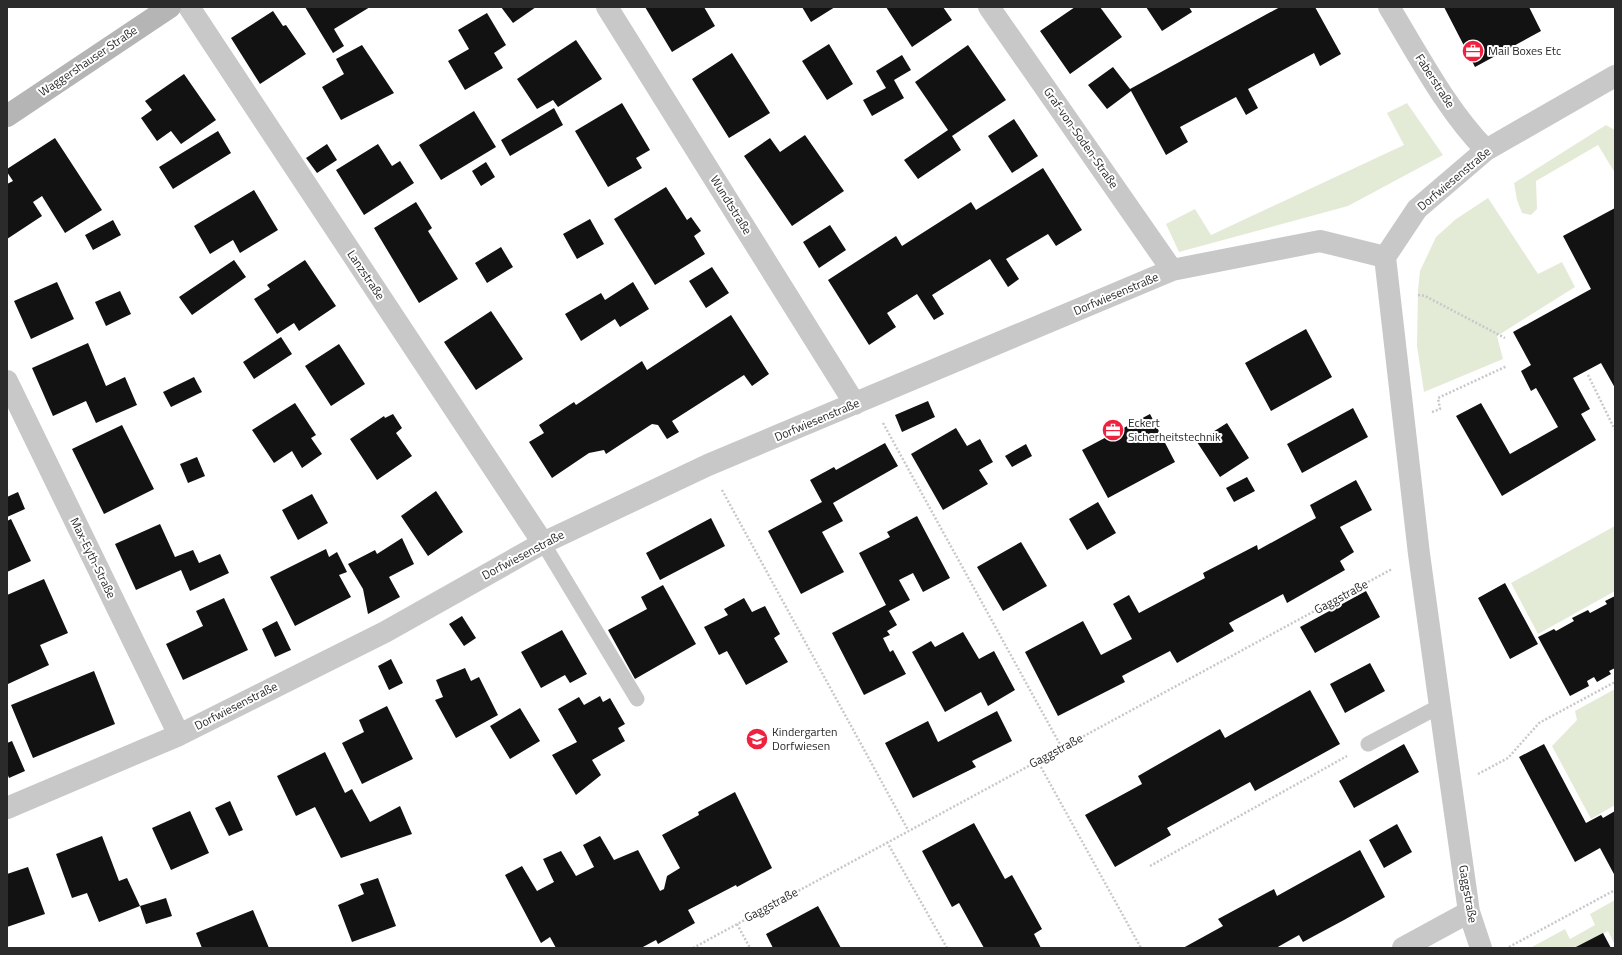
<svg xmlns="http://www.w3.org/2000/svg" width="1622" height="955" font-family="'Titillium Web',sans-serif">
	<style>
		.green { fill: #e3ebd7 }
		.building { fill: #121212 }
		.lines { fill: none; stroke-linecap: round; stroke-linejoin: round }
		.path { stroke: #c8c8c8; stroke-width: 2.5; stroke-dasharray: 2 2; stroke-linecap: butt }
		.lane { stroke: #c8c8c8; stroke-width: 15 }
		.street { stroke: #c8c8c8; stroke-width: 22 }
		.secondary { stroke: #b5b5b5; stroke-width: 22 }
		.labels { text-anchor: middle; stroke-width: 4; stroke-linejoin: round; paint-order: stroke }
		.poi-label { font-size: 12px; fill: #2b2b2b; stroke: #fff; text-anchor: start }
		.street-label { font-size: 12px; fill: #2b2b2b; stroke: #fff }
	</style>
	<rect width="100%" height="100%" fill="#fff"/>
	<path class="green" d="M1407 103 1443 155 1348 206 1179 252 1166 224 1195 209 1211 235 1404 145 1387 113Z
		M1606 125 1615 130V173L1598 145 1536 181 1537 209 1531 215 1522 213 1517 200 1514 183Z
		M1488 198 1538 274 1562 262 1575 287 1497 336 1503 359 1424 392 1417 346 1418 290 1420 271 1436 237 1456 219Z
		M1615 526V591L1538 634 1511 583Z
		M1615 689V805L1591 819 1552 746 1577 720 1575 711Z
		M1615 900V945L1608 931 1579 948H1530L1565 929 1570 939 1595 925 1590 914Z"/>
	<path class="building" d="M305 7H370L334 29 344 46 333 53Z
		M501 7H536L513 23Z
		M645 7H704L715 26 672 52Z
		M802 7H835L811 22Z
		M886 7H943L952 20 912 47Z
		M1075 7H1100L1122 37 1070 74 1040 31Z
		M1146 7H1189L1192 12 1162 31Z
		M1280 7H1315L1341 54 1320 66 1314 53 1248 89 1258 108 1246 115 1236 97 1180 127 1188 142 1166 155 1131 91 1107 109 1088 85 1113 67 1130 89Z
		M1444 7H1529L1541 31 1475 67Z
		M273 11 283 26 286 25 306 54 260 84 231 38Z
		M487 13 506 45 494 53 503 68 465 90 448 61 469 49 458 30Z
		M576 40 602 79 558 107 553 100 537 109 517 79Z
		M829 44 853 84 827 100 802 61Z
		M362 45 394 93 341 120 322 87 344 74 336 59Z
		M968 45 1006 100 952 136 961 150 918 179 904 160 948 130 915 82Z
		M732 53 770 113 729 138 692 79Z
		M902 55 911 70 894 80 904 98 872 116 863 100 886 88 876 71Z
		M184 74 216 120 181 144 171 131 157 141 141 118 152 110 145 101Z
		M622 103 650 150 636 158 642 168 608 187 575 131Z
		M554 108 563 125 510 156 501 140Z
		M474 111 496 147 441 180 419 145Z
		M1014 119 1038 156 1012 173 988 136Z
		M218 131 231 153 173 189 159 167Z
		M805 135 844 191 792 226 744 156 770 138 780 152Z
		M55 138 102 210 65 233 42 196 33 202 42 216 7 239V184L13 181 7 172V169Z
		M327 144 337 160 317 173 306 158Z
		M378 144 392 166 400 161 414 183 364 215 336 170Z
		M486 162 495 177 481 186 472 171Z
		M1043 168 1082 230 1056 246 1048 234 1006 259 1019 279 1008 287 990 259 932 295 944 314 934 320 917 294 887 313 896 327 869 345 828 280 896 236 902 246 971 202 976 210Z
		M666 187 687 220 691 217 701 231 694 236 705 254 655 285 614 219Z
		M254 190 278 230 240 253 233 240 210 254 194 226Z
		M416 202 432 228 428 231 458 279 419 303 374 228Z
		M1615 208V388L1601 363 1573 378 1590 409 1581 414 1596 440 1502 496 1456 416 1481 403 1510 454 1558 427 1536 388 1531 391 1521 371 1531 365 1513 332 1591 289 1563 236Z
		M590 219 604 244 577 259 563 234Z
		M113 220 121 235 93 250 85 235Z
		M830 225 846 250 819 268 803 242Z
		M501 247 513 267 487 283 475 263Z
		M234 260 246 277 192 315 179 297Z
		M305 260 336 306 299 331 294 323 277 334 254 299 270 289 267 285Z
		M712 267 729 293 706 308 689 281Z
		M57 282 74 319 31 339 14 301Z
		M633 282 649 309 620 327 615 319 581 341 565 314 601 293 605 300Z
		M120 291 131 314 106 326 95 302Z
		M491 311 523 359 476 390 444 342Z
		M731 315 769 374 752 386 744 375 672 421 679 432 667 439 658 425 652 424 606 454 604 450 589 453 552 478 529 442 544 433 539 425 574 402 576 405 642 361 647 370Z
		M1306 329 1332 377 1271 411 1245 363Z
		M281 337 292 354 254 379 243 362Z
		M88 343 106 386 125 377 137 405 96 423 86 401 53 416 32 368Z
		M339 344 365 384 331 406 305 366Z
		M194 377 202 392 171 407 163 392Z
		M928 401 935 417 902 432 895 415Z
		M295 403 316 435 311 438 322 454 302 468 292 451 274 463 252 430Z
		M1353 408 1368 437 1302 473 1287 444Z
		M393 414 402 428 396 433 412 456 377 480 350 439 384 416 385 418Z
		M1150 414 1175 462 1108 498 1082 450Z
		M1227 423 1249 458 1220 477 1197 442Z
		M122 425 154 489 104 514 72 449Z
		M956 428 967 446 980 439 993 462 979 470 988 484 943 510 911 454Z
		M885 443 898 466 833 503 843 521 822 532 844 572 801 594 768 531 822 502 810 480 834 467 836 470Z
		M1026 444 1032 456 1012 467 1005 456Z
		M197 457 205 476 188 483 180 464Z
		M1247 477 1255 491 1234 502 1226 488Z
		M1356 480 1372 510 1340 527 1354 552 1340 561 1345 570 1287 603 1283 594 1229 623 1234 631 1177 663 1170 651 1122 676 1125 682 1058 716 1025 652 1083 621 1101 655 1132 639 1113 604 1129 595 1139 613 1205 578 1203 573 1257 545 1258 550 1316 518 1310 505Z
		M436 491 463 532 428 556 401 516Z
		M18 492 25 509 7 517V497Z
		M312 494 328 523 298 540 282 510Z
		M1098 502 1116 533 1087 550 1069 519Z
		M917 516 950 578 923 592 913 573 899 580 910 600 889 611 897 625 887 631 890 635 883 638 890 652 893 650 906 674 864 695 832 633 886 605 859 553 890 537 887 532Z
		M711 518 725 546 660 580 646 553Z
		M11 519 31 561 7 572V521Z
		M160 524 175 557 193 550 199 563 220 554 229 573 190 591 181 570 136 590 115 544Z
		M402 538 414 564 389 577 400 597 368 614 363 589 348 564 375 550 377 554Z
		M1021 542 1047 586 1003 611 977 567Z
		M326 549 329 557 337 552 347 572 339 575 351 597 295 626 270 577Z
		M44 579 68 633 40 645 49 665 8 684 7 682V595Z
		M1505 583 1538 644 1510 659 1478 598Z
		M663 585 696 644 635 679 608 630 647 609 641 597Z
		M1366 591 1380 617 1315 653 1300 627Z
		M1615 596V668L1609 671 1611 674 1597 682 1594 677 1587 681 1589 686 1570 696 1538 637 1554 629 1556 631 1574 621 1572 618 1588 610 1590 613 1607 604 1605 601Z
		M224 598 248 650 183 680 166 644 203 626 196 611Z
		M744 598 752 612 765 606 780 634 774 638 788 662 746 685 727 651 719 655 704 627 728 615 724 609Z
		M462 616 476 638 464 646 449 624Z
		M277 621 291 650 275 657 262 629Z
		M562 630 587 674 570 683 565 675 541 688 521 652Z
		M963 632 979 659 994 651 1015 690 988 706 981 692 945 712 912 652 931 641 935 647Z
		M391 659 403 683 389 690 378 666Z
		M1370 663 1385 691 1345 713 1330 684Z
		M465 668 471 681 479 677 498 715 456 738 435 700 443 697 436 680Z
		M94 671 115 724 33 758 11 705Z
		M1310 690 1340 744 1255 791 1250 782 1167 828 1171 835 1115 867 1085 815 1142 784 1138 776 1220 729 1225 738Z
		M600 696 603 702 610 698 625 724 618 728 625 741 592 760 601 775 576 795 552 755 577 742 558 709 579 697 584 705Z
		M387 706 413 759 362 784 342 743 364 732 359 720Z
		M520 708 540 741 510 759 490 726Z
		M997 711 1012 741 972 761 976 767 913 798 885 743 928 721 938 742Z
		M12 741 25 771 9 778 7 773V743Z
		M1404 744 1419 772 1354 808 1339 781Z
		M1544 744 1586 823 1601 815 1603 818 1615 811V876L1600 848 1575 862 1519 757Z
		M325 752 345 793 352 789 370 822 400 806 412 834 341 858 315 807 296 816 277 776Z
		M735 792 772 868 737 887 736 885 688 910 695 923 658 944 656 940 641 948H556L550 937 541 943 505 875 522 866 537 891 554 882 543 859 561 851 576 876 594 867 583 845 600 836 614 860 638 850 660 891 664 889 667 876 680 868 662 835 699 815 698 812Z
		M230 801 243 830 229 836 215 808Z
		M190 811 209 853 171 870 152 828Z
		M974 823 1005 879 1012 875 1042 929 1034 934 1041 948H984L959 903 952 907 922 851Z
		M1397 824 1412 852 1384 868 1369 840Z
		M102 836 119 881 127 878 140 906 99 922 87 893 72 898 56 854Z
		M1360 850 1385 897 1344 920 1303 942 1299 935 1276 948H1183L1223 926 1218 919 1274 889 1277 896Z
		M28 867 45 914 7 927V874Z
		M378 878 396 926 352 942 338 905 364 894 360 884Z
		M166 898 172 916 146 924 140 906Z
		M818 906 841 948H773L766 934Z
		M253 910 269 948H202L196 933Z
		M1603 933 1611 948H1574Z"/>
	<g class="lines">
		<path class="path" d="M1418 295 1425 296 1505 338
			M1588 375 1615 430
			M1432 412 1440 409 1438 398 1507 366
			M883 423 1062 748
			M722 490 908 830
			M1037 760 1141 948
			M1478 774 1508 758 1539 723 1615 682
			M887 842 947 948
			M1150 866 1347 756
			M737 924 750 948
			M1509 947 1615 890
			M693 948 1392 569"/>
		<path class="lane" d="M543 543 637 699
			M1368 744 1440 706"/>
		<path class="street" d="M189 7 543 543
			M607 7 855 404
			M989 7 1172 270
			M1389 7C1419 56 1446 109 1486 150
			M1385 257 1419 554 1447 757 1469 912 1481 948
			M1385 257 1417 209 1486 150 1615 76
			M7 381 179 735
			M7 808 179 735 385 632 543 543 708 465 1172 270 1320 241 1385 257
			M1403 948 1469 912"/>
		<path class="secondary" d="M7 116 170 7"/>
	</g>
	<defs>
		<g id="office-disc" transform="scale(1.15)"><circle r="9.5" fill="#ee223e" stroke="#fff"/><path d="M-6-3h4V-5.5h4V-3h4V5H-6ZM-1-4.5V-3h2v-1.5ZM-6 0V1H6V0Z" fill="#fff"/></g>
		<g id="school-disc" transform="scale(1.15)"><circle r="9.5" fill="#ee223e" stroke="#fff"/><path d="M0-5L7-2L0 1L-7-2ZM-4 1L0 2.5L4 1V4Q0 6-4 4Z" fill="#fff"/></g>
	</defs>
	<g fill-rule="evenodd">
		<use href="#office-disc" x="1473" y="51"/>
		<use href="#office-disc" x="1113" y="430"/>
		<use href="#school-disc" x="757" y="739"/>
	</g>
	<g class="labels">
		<g class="poi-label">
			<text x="1488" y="55">Mail Boxes Etc</text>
			<text x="1128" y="427">Eckert<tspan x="1128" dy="14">Sicherheitstechnik</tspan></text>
			<text x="772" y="736">Kindergarten<tspan x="772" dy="14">Dorfwiesen</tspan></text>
		</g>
		<g class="street-label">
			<text transform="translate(88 61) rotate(-34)" y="4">Waggershauser Straße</text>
			<text transform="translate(1435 81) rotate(57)" y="4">Faberstraße</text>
			<text transform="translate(1081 138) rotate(55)" y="4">Graf-von-Soden-Straße</text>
			<text transform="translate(1454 179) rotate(-40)" y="4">Dorfwiesenstraße</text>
			<text transform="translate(731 205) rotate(58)" y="4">Wundtstraße</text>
			<text transform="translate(366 275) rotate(56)" y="4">Lanzstraße</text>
			<text transform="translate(1116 294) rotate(-23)" y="4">Dorfwiesenstraße</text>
			<text transform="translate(817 420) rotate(-23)" y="4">Dorfwiesenstraße</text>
			<text transform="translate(523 555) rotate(-28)" y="4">Dorfwiesenstraße</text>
			<text transform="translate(93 558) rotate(64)" y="4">Max-Eyth-Straße</text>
			<text transform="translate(1341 597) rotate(-28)" y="4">Gaggstraße</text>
			<text transform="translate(236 706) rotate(-27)" y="4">Dorfwiesenstraße</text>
			<text transform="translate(1056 751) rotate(-28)" y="4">Gaggstraße</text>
			<text transform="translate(1468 894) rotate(80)" y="4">Gaggstraße</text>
			<text transform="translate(771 905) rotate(-28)" y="4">Gaggstraße</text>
		</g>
	</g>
	<rect width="1622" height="955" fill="none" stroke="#2b2b2b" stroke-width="16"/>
</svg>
